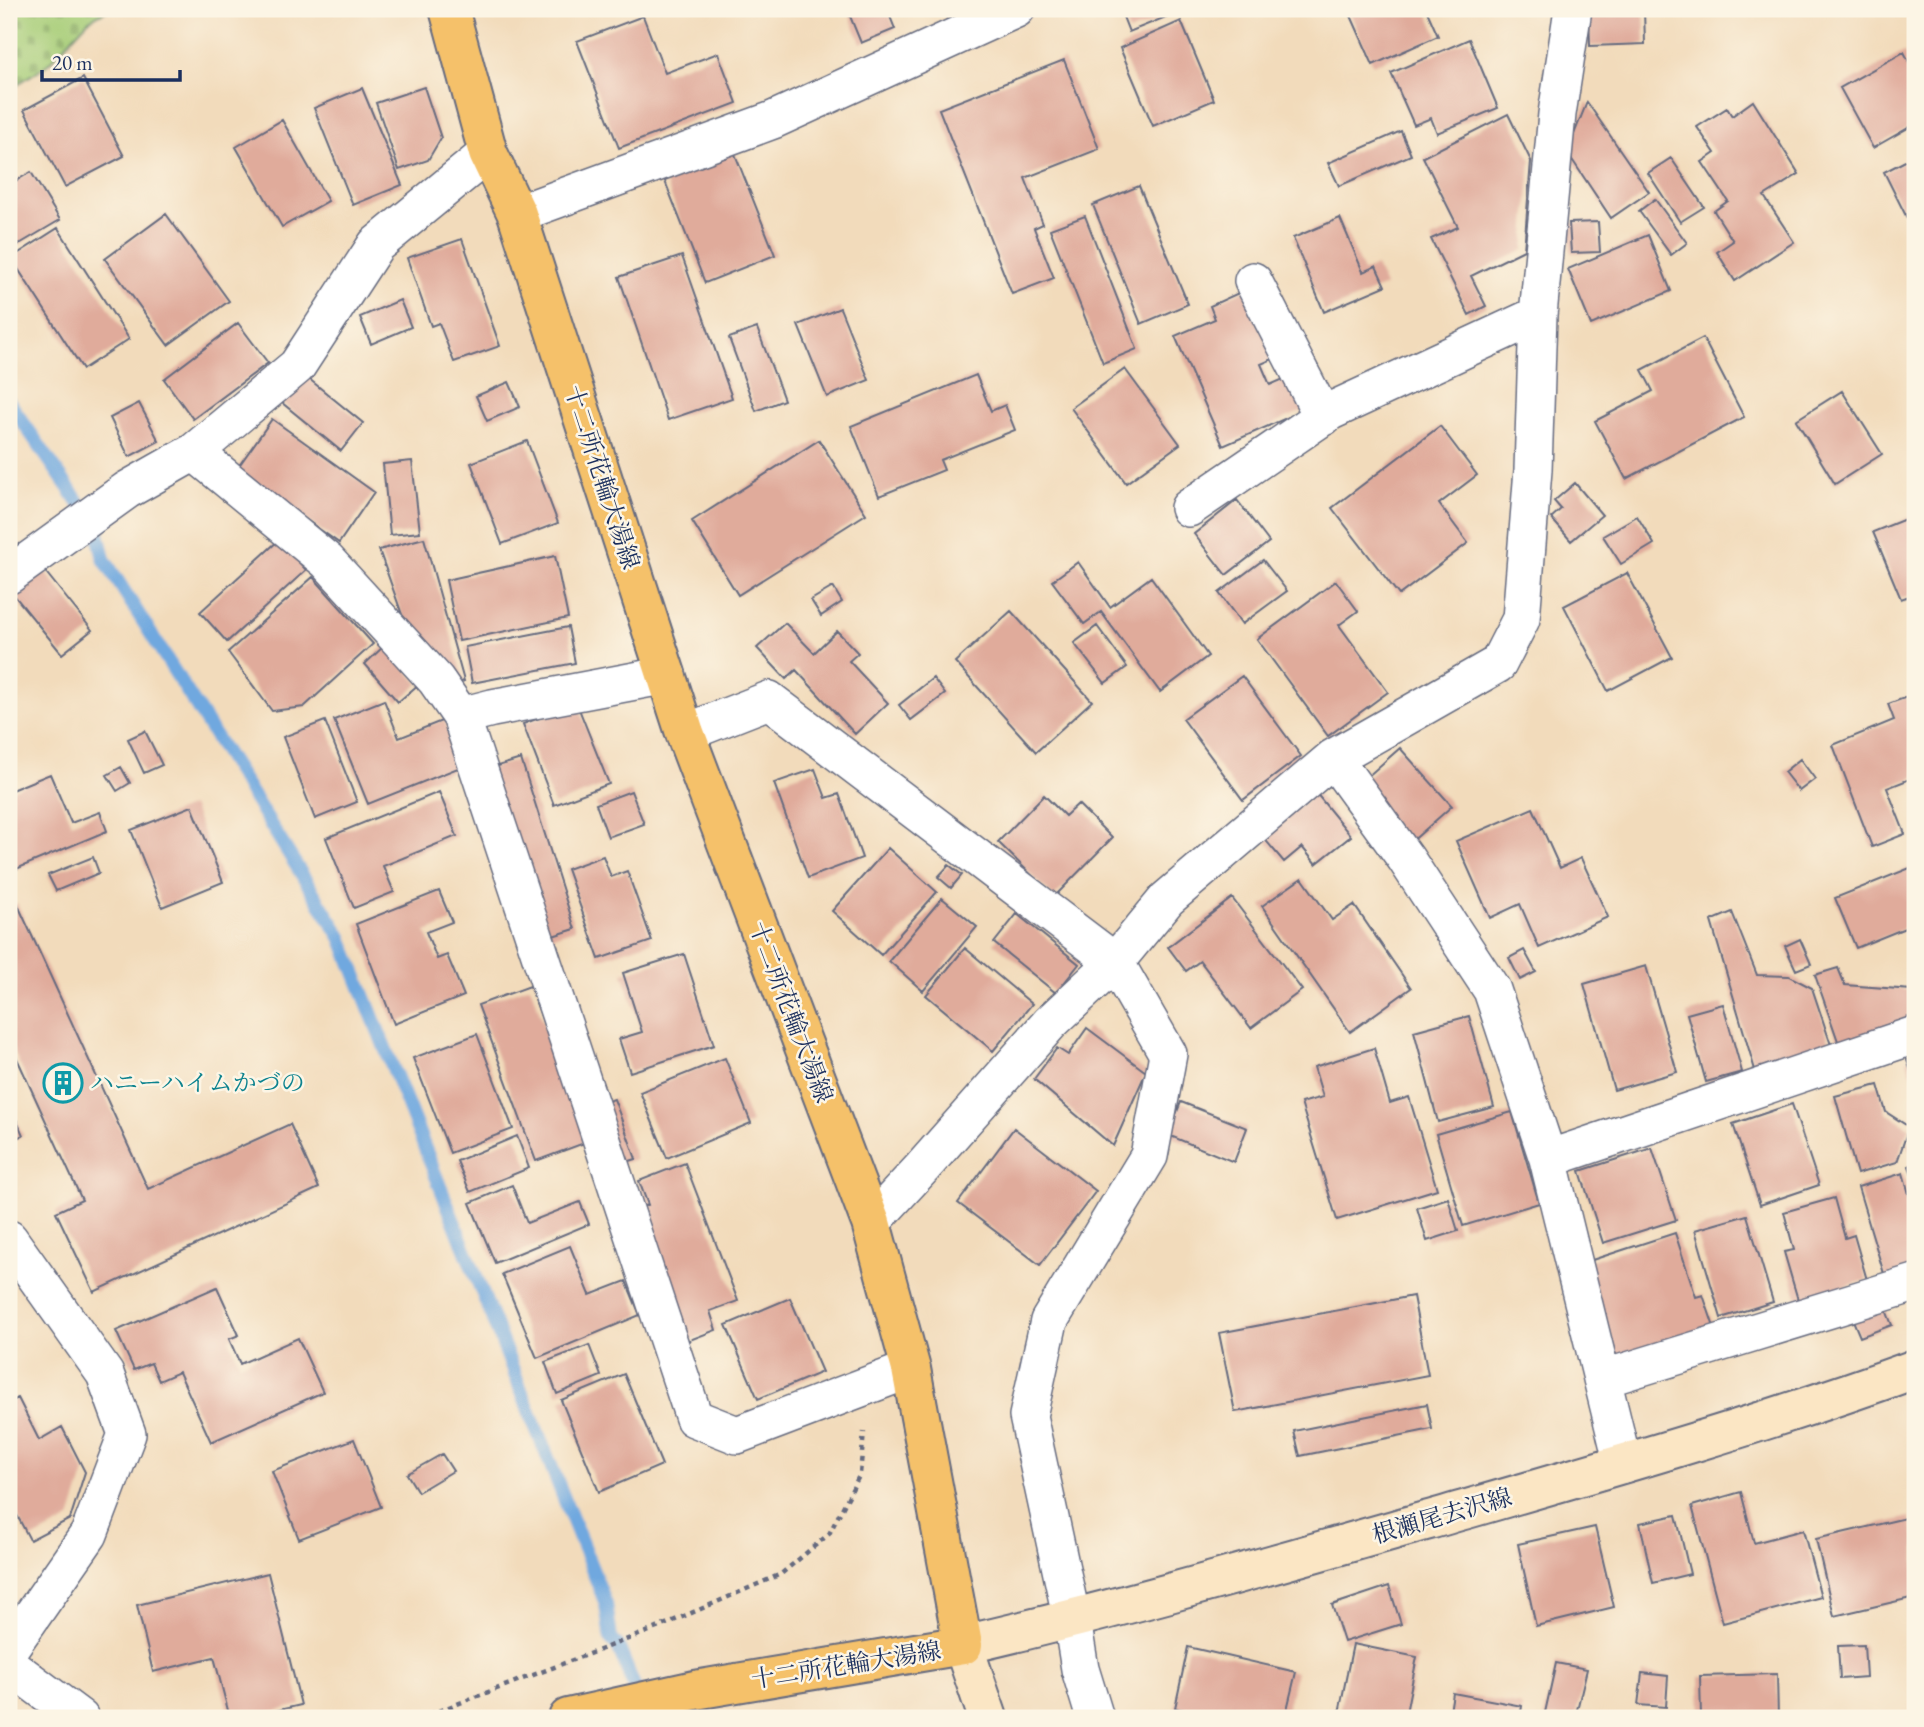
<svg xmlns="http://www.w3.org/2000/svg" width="1924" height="1727" font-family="'EB Garamond','Noto Serif JP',serif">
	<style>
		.cemetery { fill: url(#cemetery-stones); stroke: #627e6c; stroke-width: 2 }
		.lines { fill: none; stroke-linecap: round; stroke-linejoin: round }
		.stream { stroke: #70a8df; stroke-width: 14 }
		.building { fill: #e0ab9b }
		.street-casing { stroke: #666b7f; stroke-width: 40 }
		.secondary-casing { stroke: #666b7f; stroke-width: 42 }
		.primary-casing { stroke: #666b7f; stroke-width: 42 }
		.path { stroke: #666b7f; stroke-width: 4.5; stroke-dasharray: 5 5; stroke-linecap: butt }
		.street { stroke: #fff; stroke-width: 37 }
		.secondary { stroke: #fbe6c4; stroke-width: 38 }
		.primary { stroke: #f5c16b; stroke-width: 38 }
		.labels { text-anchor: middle; stroke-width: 5; stroke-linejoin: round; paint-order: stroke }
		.street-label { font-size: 24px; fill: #1b2f5e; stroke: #fcf5e5 }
		.culture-label { font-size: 24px; fill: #0d838f; stroke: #fcf5e5; text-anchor: start }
	</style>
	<defs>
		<pattern id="cemetery-stones" width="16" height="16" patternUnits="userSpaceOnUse" patternTransform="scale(1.75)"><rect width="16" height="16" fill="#a8ce79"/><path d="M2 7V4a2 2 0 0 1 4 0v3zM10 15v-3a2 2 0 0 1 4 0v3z" fill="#90b16b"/></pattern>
	</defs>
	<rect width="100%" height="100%" fill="#fcf5e5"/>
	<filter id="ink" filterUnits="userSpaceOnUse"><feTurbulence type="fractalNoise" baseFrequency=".0143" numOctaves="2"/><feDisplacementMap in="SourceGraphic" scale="14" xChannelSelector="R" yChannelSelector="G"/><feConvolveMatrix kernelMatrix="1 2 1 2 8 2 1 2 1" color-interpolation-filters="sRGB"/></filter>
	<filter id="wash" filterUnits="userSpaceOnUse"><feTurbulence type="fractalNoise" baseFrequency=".00686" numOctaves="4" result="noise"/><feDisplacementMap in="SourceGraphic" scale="28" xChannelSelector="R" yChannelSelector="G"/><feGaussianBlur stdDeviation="1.57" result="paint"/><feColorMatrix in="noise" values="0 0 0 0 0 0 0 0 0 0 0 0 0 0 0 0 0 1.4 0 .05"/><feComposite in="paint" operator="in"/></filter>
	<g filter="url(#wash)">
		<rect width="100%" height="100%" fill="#f2dbbb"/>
		<path class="cemetery" d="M25 9H109L89 20 48 64 9 90V19Z"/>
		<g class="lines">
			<path class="stream" d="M9 402 97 529 104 559 341 937 606 1604 611 1639 618 1646 640 1701"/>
		</g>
		<g id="blocks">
			<path class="building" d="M847 9H887L895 29 861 43Z
				M1120 9H1163L1166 17 1129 32Z
				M1348 9H1426L1438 36 1373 65Z
				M1589 9H1644L1645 44 1590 46Z
				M643 16 665 73 718 53 737 103 619 148 577 41Z
				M1181 21 1214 100 1153 126 1120 48Z
				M1469 39 1498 108 1437 133 1431 118 1414 125 1391 73Z
				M1904 52 1915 73V124L1873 148 1840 88Z
				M1064 60 1099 149 1025 178 1043 224 1034 228 1054 278 1012 294 939 109Z
				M83 78 124 156 65 187 24 110Z
				M424 87 441 138 428 160 399 170 376 103Z
				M362 88 402 185 353 205 314 108Z
				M1753 101 1799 174 1764 196 1794 242 1735 281 1717 252 1733 241 1714 211 1728 201 1702 162 1715 153 1697 127 1727 108 1732 116Z
				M1587 102 1649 192 1611 218 1567 152Z
				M1508 114 1531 161 1524 250 1471 276 1486 306 1469 315 1431 239 1458 227 1423 157Z
				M282 120 328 201 282 227 236 147Z
				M1401 131 1411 155 1339 186 1328 163Z
				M733 149 775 255 705 283 663 176Z
				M1915 156V234L1884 172Z
				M1671 158 1704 207 1680 222 1648 173Z
				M31 172 60 220 11 249 9 246V185Z
				M1139 186 1188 304 1141 324 1093 205Z
				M1655 199 1687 243 1671 255 1639 211Z
				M166 214 229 301 168 345 105 259Z
				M1085 216 1137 349 1103 363 1050 229Z
				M1340 218 1363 272 1376 266 1385 286 1324 312 1293 238Z
				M1598 222 1600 252 1571 253 1569 223Z
				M58 228 129 339 83 369 11 258Z
				M1648 235 1671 291 1591 325 1568 269Z
				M462 239 500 346 454 362 439 323 431 326 407 258Z
				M682 256 732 398 668 420 619 277Z
				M1245 290 1275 358 1261 364 1270 385 1295 374 1309 408 1223 446 1175 336 1215 319 1210 306Z
				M400 300 411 327 371 344 360 317Z
				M840 308 869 380 827 397 798 325Z
				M238 323 268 363 193 419 164 379Z
				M757 328 784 400 756 411 729 338Z
				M1703 338 1744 417 1626 479 1595 421 1653 391 1642 370Z
				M1125 369 1180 444 1126 483 1071 408Z
				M303 374 363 423 341 451 281 402Z
				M976 375 991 411 1005 405 1015 430 940 460 944 470 879 496 851 426Z
				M509 382 520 407 487 421 476 396Z
				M1842 391 1882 454 1835 484 1796 420Z
				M139 403 159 441 129 457 110 418Z
				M272 419 374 492 339 543 236 470Z
				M1440 426 1477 475 1439 504 1468 543 1399 595 1332 508Z
				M819 440 866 514 738 595 692 521Z
				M527 441 558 523 502 544 471 463Z
				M412 461 420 532 390 535 383 464Z
				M1575 483 1602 515 1571 541 1551 518 1561 509 1554 501Z
				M1237 500 1269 542 1226 575 1194 534Z
				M1915 515V602L1912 595 1901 599 1873 532Z
				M1637 516 1654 544 1621 564 1603 536Z
				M424 538 464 681 449 686 409 634 379 550Z
				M279 540 306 570 227 642 200 612Z
				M555 556 568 618 459 641 446 580Z
				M1263 560 1287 591 1242 624 1219 593Z
				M1078 562 1110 607 1151 577 1208 656 1160 692 1101 612 1084 624 1052 581Z
				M44 570 92 630 62 654 13 594Z
				M1627 573 1672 657 1608 691 1564 606Z
				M313 577 373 644 304 707 272 711 228 652Z
				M1336 581 1358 611 1339 625 1388 692 1328 736 1257 639Z
				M833 587 842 602 821 616 811 600Z
				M1011 611 1092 701 1036 752 955 662Z
				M785 623 814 653 837 631 858 653 849 661 888 703 855 734 796 670 786 679 757 648Z
				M1097 626 1127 667 1105 683 1074 643Z
				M568 627 575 663 472 683 465 647Z
				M385 645 419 684 398 702 365 664Z
				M1242 676 1301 756 1243 800 1183 719Z
				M933 678 945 694 911 720 899 705Z
				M1915 694V777L1887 788 1905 834 1872 847 1833 745 1894 720 1888 704Z
				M384 700 399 738 444 720 463 766 368 804 334 720Z
				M577 704 609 784 554 805 523 724Z
				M325 721 357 802 315 819 283 737Z
				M145 731 162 765 144 773 128 739Z
				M1400 748 1452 806 1410 843 1358 785Z
				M521 759 575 929 543 939 488 769Z
				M1800 759 1815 779 1799 791 1784 772Z
				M121 767 130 783 117 791 107 775Z
				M815 769 826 798 839 794 862 858 808 878 774 783Z
				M50 774 71 823 100 812 107 831 9 872V791Z
				M631 791 644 824 608 837 596 804Z
				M439 792 457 836 383 866 394 892 354 908 326 838Z
				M1316 793 1351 836 1316 864 1302 847 1284 862 1262 836Z
				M1044 795 1065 816 1078 804 1112 838 1054 897 998 842Z
				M192 806 223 882 162 907 131 830Z
				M1533 808 1560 868 1581 858 1608 917 1539 948 1520 904 1490 918 1456 841Z
				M888 848 937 892 881 955 832 911Z
				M603 856 611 877 627 871 652 941 599 959 567 869Z
				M93 857 99 873 56 891 48 875Z
				M949 865 962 875 951 888 938 877Z
				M1915 866V924L1856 948 1835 898Z
				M1302 878 1332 920 1354 905 1411 988 1350 1032 1262 906Z
				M439 891 452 922 426 932 437 959 447 955 464 996 394 1024 356 924Z
				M942 898 977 927 923 991 889 961Z
				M1232 898 1302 990 1251 1028 1200 961 1186 971 1168 947Z
				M17 903 148 1189 290 1124 319 1188 94 1292 56 1212 82 1200 9 1041V907Z
				M1732 912 1757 975 1789 976 1812 988 1831 1045 1755 1070 1711 921Z
				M1017 914 1079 964 1056 993 994 943Z
				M1800 939 1811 964 1796 970 1785 946Z
				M965 948 1032 1004 993 1051 926 995Z
				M1524 950 1536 972 1520 980 1509 958Z
				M684 954 714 1045 630 1072 619 1039 642 1032 623 973Z
				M1646 966 1677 1072 1614 1090 1584 984Z
				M1838 968 1845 985 1912 990 1915 999V1017L1839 1044 1815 975Z
				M530 986 587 1142 536 1161 478 1005Z
				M1723 1004 1742 1072 1706 1082 1687 1014Z
				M1469 1016 1494 1107 1438 1122 1414 1031Z
				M1087 1028 1146 1072 1113 1146 1034 1079 1057 1048 1068 1055Z
				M477 1034 513 1129 450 1153 413 1058Z
				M1374 1048 1390 1103 1409 1097 1437 1189 1337 1220 1301 1103 1323 1097 1314 1067Z
				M1915 1057V1083L1907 1060Z
				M725 1058 751 1123 667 1158 640 1092Z
				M1878 1085 1886 1112 1909 1127 1897 1162 1857 1174 1835 1096Z
				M614 1099 636 1159 617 1165 596 1105Z
				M1181 1102 1247 1128 1234 1162 1168 1135Z
				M9 1103 23 1135 9 1142Z
				M1792 1104 1819 1185 1760 1205 1733 1124Z
				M1512 1112 1539 1203 1463 1226 1436 1134Z
				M1014 1128 1096 1191 1040 1265 958 1203Z
				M517 1136 529 1168 470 1192 457 1161Z
				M1915 1141V1163L1908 1144Z
				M1652 1148 1676 1220 1603 1243 1580 1171Z
				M685 1163 738 1301 710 1311 716 1330 682 1343 631 1211 648 1205 639 1181Z
				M1915 1163V1183L1909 1166Z
				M1903 1173 1915 1215V1268L1885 1277 1858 1187Z
				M512 1185 527 1223 580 1202 589 1224 495 1263 470 1203Z
				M1448 1198 1458 1231 1427 1241 1417 1208Z
				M1834 1198 1845 1238 1854 1235 1867 1280 1798 1300 1784 1252 1794 1250 1784 1212Z
				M1747 1215 1773 1302 1721 1318 1695 1230Z
				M1675 1233 1696 1297 1703 1295 1715 1330 1618 1361 1586 1262Z
				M570 1246 590 1295 626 1281 640 1315 537 1358 502 1274Z
				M217 1287 239 1335 229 1339 240 1364 298 1338 323 1392 211 1442 179 1372 159 1381 151 1363 134 1370 116 1331Z
				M1413 1296 1428 1375 1235 1412 1219 1333Z
				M790 1298 822 1372 758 1399 726 1325Z
				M1884 1305 1892 1325 1860 1337 1852 1318Z
				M589 1345 601 1376 557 1394 545 1362Z
				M624 1374 662 1465 599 1492 561 1400Z
				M18 1398 39 1440 62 1427 85 1472 70 1519 30 1540 9 1500V1403Z
				M1427 1404 1432 1429 1300 1456 1294 1431Z
				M354 1439 381 1507 299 1539 272 1471Z
				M442 1454 453 1471 418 1492 407 1474Z
				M1741 1492 1754 1543 1803 1530 1821 1597 1723 1623 1692 1506Z
				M1676 1515 1690 1574 1653 1583 1640 1523Z
				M1910 1517 1915 1540V1597L1834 1616 1816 1539Z
				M1595 1527 1614 1607 1536 1626 1518 1544Z
				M268 1573 301 1705 244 1718H230L214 1657 153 1672 137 1605Z
				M1389 1586 1401 1624 1344 1642 1332 1605Z
				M1353 1644 1417 1657 1405 1718H1338Z
				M1864 1645 1866 1677 1840 1679 1838 1646Z
				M1188 1647 1296 1672 1285 1718H1218L1175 1708Z
				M1556 1663 1587 1669 1575 1718 1544 1717Z
				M1642 1673 1668 1676 1666 1707 1638 1705Z
				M1777 1674 1778 1718H1701L1700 1676Z
				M1453 1693 1522 1706 1520 1718H1449Z"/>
		</g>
	</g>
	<g filter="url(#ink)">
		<use href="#blocks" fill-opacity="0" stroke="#666b7f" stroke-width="2"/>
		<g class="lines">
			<g class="street-casing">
				<path id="street" d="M517 214 773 120 1016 9
					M1253 281 1323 417
					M194 452 327 561 436 680 461 716
					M1189 508 1331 411 1538 315
					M9 575 127 490 194 452 297 366 376 245 488 153
					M667 675 492 708 461 716 694 1418 737 1435 911 1369
					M685 733 769 700 1115 962 1168 1054 1149 1156 1049 1321 1028 1416 1072 1620 1080 1669 1095 1718
					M1333 758 1406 859 1492 990 1548 1159 1623 1464
					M1548 1159 1915 1035
					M871 1223 922 1168 1050 1023 1115 962 1167 899 1333 758 1498 664 1521 619 1533 470 1538 315 1557 114 1573 9
					M9 1239 105 1374 127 1434 89 1534 9 1649
					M1602 1379 1915 1283
					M9 1665 80 1718"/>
			</g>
			<g class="secondary-casing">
				<path id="secondary" d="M988 1718 963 1645C1120 1609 1274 1564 1429 1520 1592 1473 1756 1427 1915 1369"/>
			</g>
			<g class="primary-casing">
				<path id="primary" d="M449 9 488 153 517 214 685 733 871 1223 911 1369 963 1645 695 1690 568 1718"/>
			</g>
			<path class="path" d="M420 1718 657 1628 781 1574 829 1534 860 1474 864 1432"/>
			<use href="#street" class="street"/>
			<use href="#secondary" class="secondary"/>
			<use href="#primary" class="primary"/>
		</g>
	</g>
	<defs>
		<g id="building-ring" transform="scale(2.0125)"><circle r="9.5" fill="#fcf5e5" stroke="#0f9aa8" stroke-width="1.5"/><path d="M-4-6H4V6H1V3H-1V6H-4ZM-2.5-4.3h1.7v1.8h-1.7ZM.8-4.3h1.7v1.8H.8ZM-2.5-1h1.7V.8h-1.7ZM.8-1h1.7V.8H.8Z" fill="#0f9aa8"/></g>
	</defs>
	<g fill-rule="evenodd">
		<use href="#building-ring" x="63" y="1083"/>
	</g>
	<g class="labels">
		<g class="street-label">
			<text transform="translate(602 477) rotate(72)" y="8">十二所花輪大湯線</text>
			<text transform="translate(791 1012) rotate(69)" y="8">十二所花輪大湯線</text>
			<text transform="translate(1442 1516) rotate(-16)" y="8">根瀬尾去沢線</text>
			<text transform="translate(846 1665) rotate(-9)" y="8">十二所花輪大湯線</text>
		</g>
		<g class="culture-label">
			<text x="90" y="1091">ハニーハイムかづの</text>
		</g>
	</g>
	<rect width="1924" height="1727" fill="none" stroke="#fcf5e5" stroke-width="35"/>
	<path d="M42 70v10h138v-10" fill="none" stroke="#1b2f5e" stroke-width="3.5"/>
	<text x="52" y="70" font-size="21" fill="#1b2f5e" stroke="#fcf5e5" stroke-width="5" paint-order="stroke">20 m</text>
</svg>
